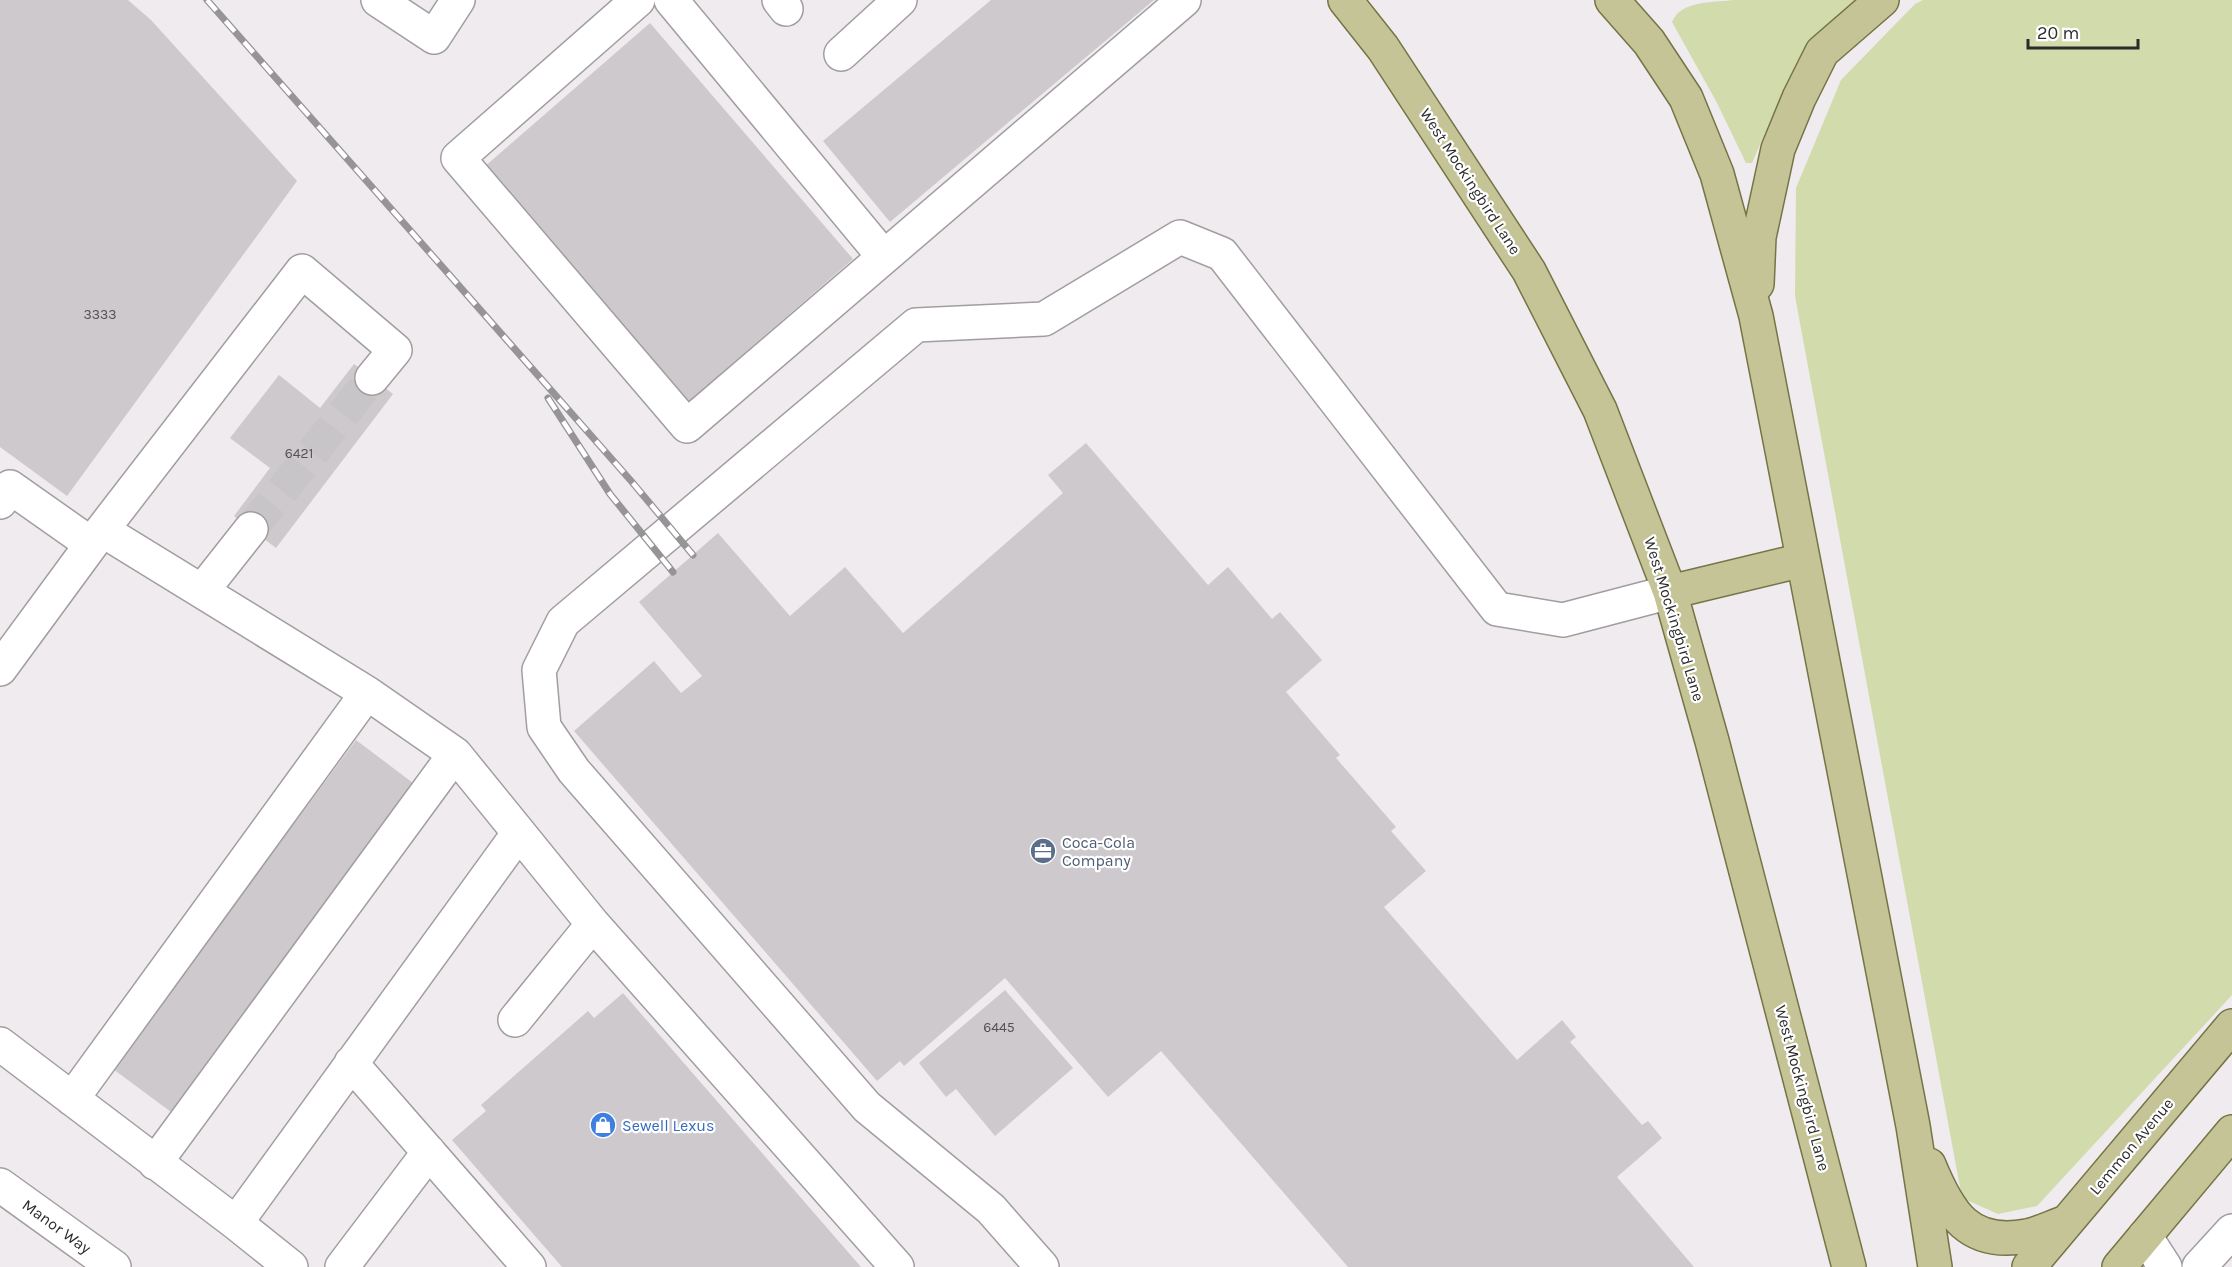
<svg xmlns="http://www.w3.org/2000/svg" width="2232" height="1267" font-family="Karla,sans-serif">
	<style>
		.green { fill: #d2dbab }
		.building { fill: #cec9cc }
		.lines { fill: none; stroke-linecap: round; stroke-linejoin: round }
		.minor-tunnel { stroke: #c8c5c8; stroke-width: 33; stroke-dasharray: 33 16; stroke-linecap: butt }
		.minor-casing { stroke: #a19da0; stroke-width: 36 }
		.major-casing { stroke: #757445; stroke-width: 36 }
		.minor { stroke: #fff; stroke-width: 33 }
		.major { stroke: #c4c497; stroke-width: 33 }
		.rail-casing { stroke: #979497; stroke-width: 7 }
		.rail { stroke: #fff; stroke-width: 4.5; stroke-dasharray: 14; stroke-linecap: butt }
		.labels { text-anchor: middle; stroke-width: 4.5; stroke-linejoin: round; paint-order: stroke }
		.number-label { font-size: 14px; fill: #545254 }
		.street-label { font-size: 16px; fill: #2c2b2c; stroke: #fff }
		.service-label { font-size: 16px; fill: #4e5e75; stroke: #fff; text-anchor: start }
		.shop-label { font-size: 16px; fill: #366cbe; stroke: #fff; text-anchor: start }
	</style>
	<rect width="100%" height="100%" fill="#efebef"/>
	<path class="green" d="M1733 0H1855L1795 74 1780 98 1752 163H1746L1716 101 1672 22C1681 0 1712 3 1733 0Z
		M1923 0H2232V995L2037 1206 1998 1214 1962 1198 1795 296 1796 188 1841 80 1915 4Z"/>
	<path class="building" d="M0 0H128L151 20 297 181 67 496 0 447Z
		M991 0H1154L890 222 823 141Z
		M650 23 853 259 686 404 483 168Z
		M354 364 393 394 276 548 234 516 270 468 230 438 279 375 320 408Z
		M1086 443 1208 585 1228 567 1272 619 1280 612 1322 660 1286 692 1340 755 1336 758 1396 827 1391 831 1426 871 1384 907 1517 1060 1562 1020 1576 1037 1570 1042 1642 1125 1648 1121 1662 1138 1617 1177 1694 1267H1348L1161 1051 1108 1097 1005 978 904 1066 900 1061 877 1081 574 731 654 661 681 693 702 676 639 602 718 533 790 616 845 567 903 633 1063 493 1048 475Z
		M356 740 413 783 171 1112 113 1069Z
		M1005 990 1073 1068 995 1136 956 1089 946 1097 919 1063Z
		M623 993 861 1267H562L452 1140 486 1111 481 1105 588 1011 594 1018Z"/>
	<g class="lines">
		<path class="minor-tunnel" d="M251 529 372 378"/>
		<g class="minor-casing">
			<path id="minor" d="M378 0 434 37 458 0
				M638 0 458 158 687 426 1184 0
				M671 0 884 257
				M779 0 786 9
				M841 54 900 0
				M0 502 10 487 91 544
				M102 530 302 271 395 350 372 378
				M202 591 251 529
				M0 669 102 530 367 693 455 754 593 924 897 1267
				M515 1020 593 924
				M0 1044 236 1223
				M351 1063 529 1267
				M72 1099 367 693
				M155 1163 455 754
				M0 1185 114 1267
				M2145 1236 2165 1267
				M291 1267 236 1223 518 834
				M342 1267 429 1152
				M1042 1267 991 1209 867 1107 574 771 544 727 539 670 563 622 916 325 1044 319 1180 237 1222 254 1497 609 1563 620 1670 592
				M2199 1267 2232 1231"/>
		</g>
		<g class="major-casing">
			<path id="major" d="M1345 0 1383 48 1529 271 1600 410 1670 592 1712 741 1849 1267
				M1612 0 1649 42 1686 98 1717 174 1756 316 1913 1126 1935 1267
				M1757 284 1759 237 1778 149 1799 98 1822 52 1882 0
				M1670 592 1803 560
				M1929 1165C1949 1214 1969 1247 2027 1236 2041 1233 2054 1226 2067 1222
				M2029 1267 2232 1026
				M2119 1267 2232 1132"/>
		</g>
		<use href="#minor" class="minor"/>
		<use href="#major" class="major"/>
		<g class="rail-casing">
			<path id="rail" d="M207 0 632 482 693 555
				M548 398 610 494 673 572"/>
		</g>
		<use href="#rail" class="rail"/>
	</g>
	<defs>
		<g id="office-disc" transform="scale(1.35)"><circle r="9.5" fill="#5c6f8a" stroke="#fff"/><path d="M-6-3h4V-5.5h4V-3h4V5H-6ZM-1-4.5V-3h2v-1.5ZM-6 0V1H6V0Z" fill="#fff"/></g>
		<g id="shop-disc" transform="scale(1.35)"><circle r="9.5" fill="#3f7fe0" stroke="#fff"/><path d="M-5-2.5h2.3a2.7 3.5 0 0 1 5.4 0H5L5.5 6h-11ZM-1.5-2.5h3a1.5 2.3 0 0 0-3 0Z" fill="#fff"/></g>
	</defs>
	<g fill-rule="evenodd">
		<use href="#office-disc" x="1043" y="851"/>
		<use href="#shop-disc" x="603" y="1125"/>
	</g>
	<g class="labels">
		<g class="number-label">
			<text x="100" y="319">3333</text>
			<text x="299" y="458">6421</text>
			<text x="999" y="1032">6445</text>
		</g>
		<g class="street-label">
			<text transform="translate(1471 181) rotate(57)" y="6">West Mockingbird Lane</text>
			<text transform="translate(1675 619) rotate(73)" y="6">West Mockingbird Lane</text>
			<text transform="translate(1803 1088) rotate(75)" y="6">West Mockingbird Lane</text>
			<text transform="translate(2131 1146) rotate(-50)" y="6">Lemmon Avenue</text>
			<text transform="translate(57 1226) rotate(36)" y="6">Manor Way</text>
		</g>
		<g class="service-label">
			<text x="1062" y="848">Coca-Cola<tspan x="1062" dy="18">Company</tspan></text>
		</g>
		<g class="shop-label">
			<text x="622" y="1131">Sewell Lexus</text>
		</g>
	</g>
	<path d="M2028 39v9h110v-9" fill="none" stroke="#2c2b2c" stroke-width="3"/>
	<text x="2037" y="39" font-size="18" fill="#2c2b2c" stroke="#ffffff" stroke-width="4.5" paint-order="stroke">20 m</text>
</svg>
